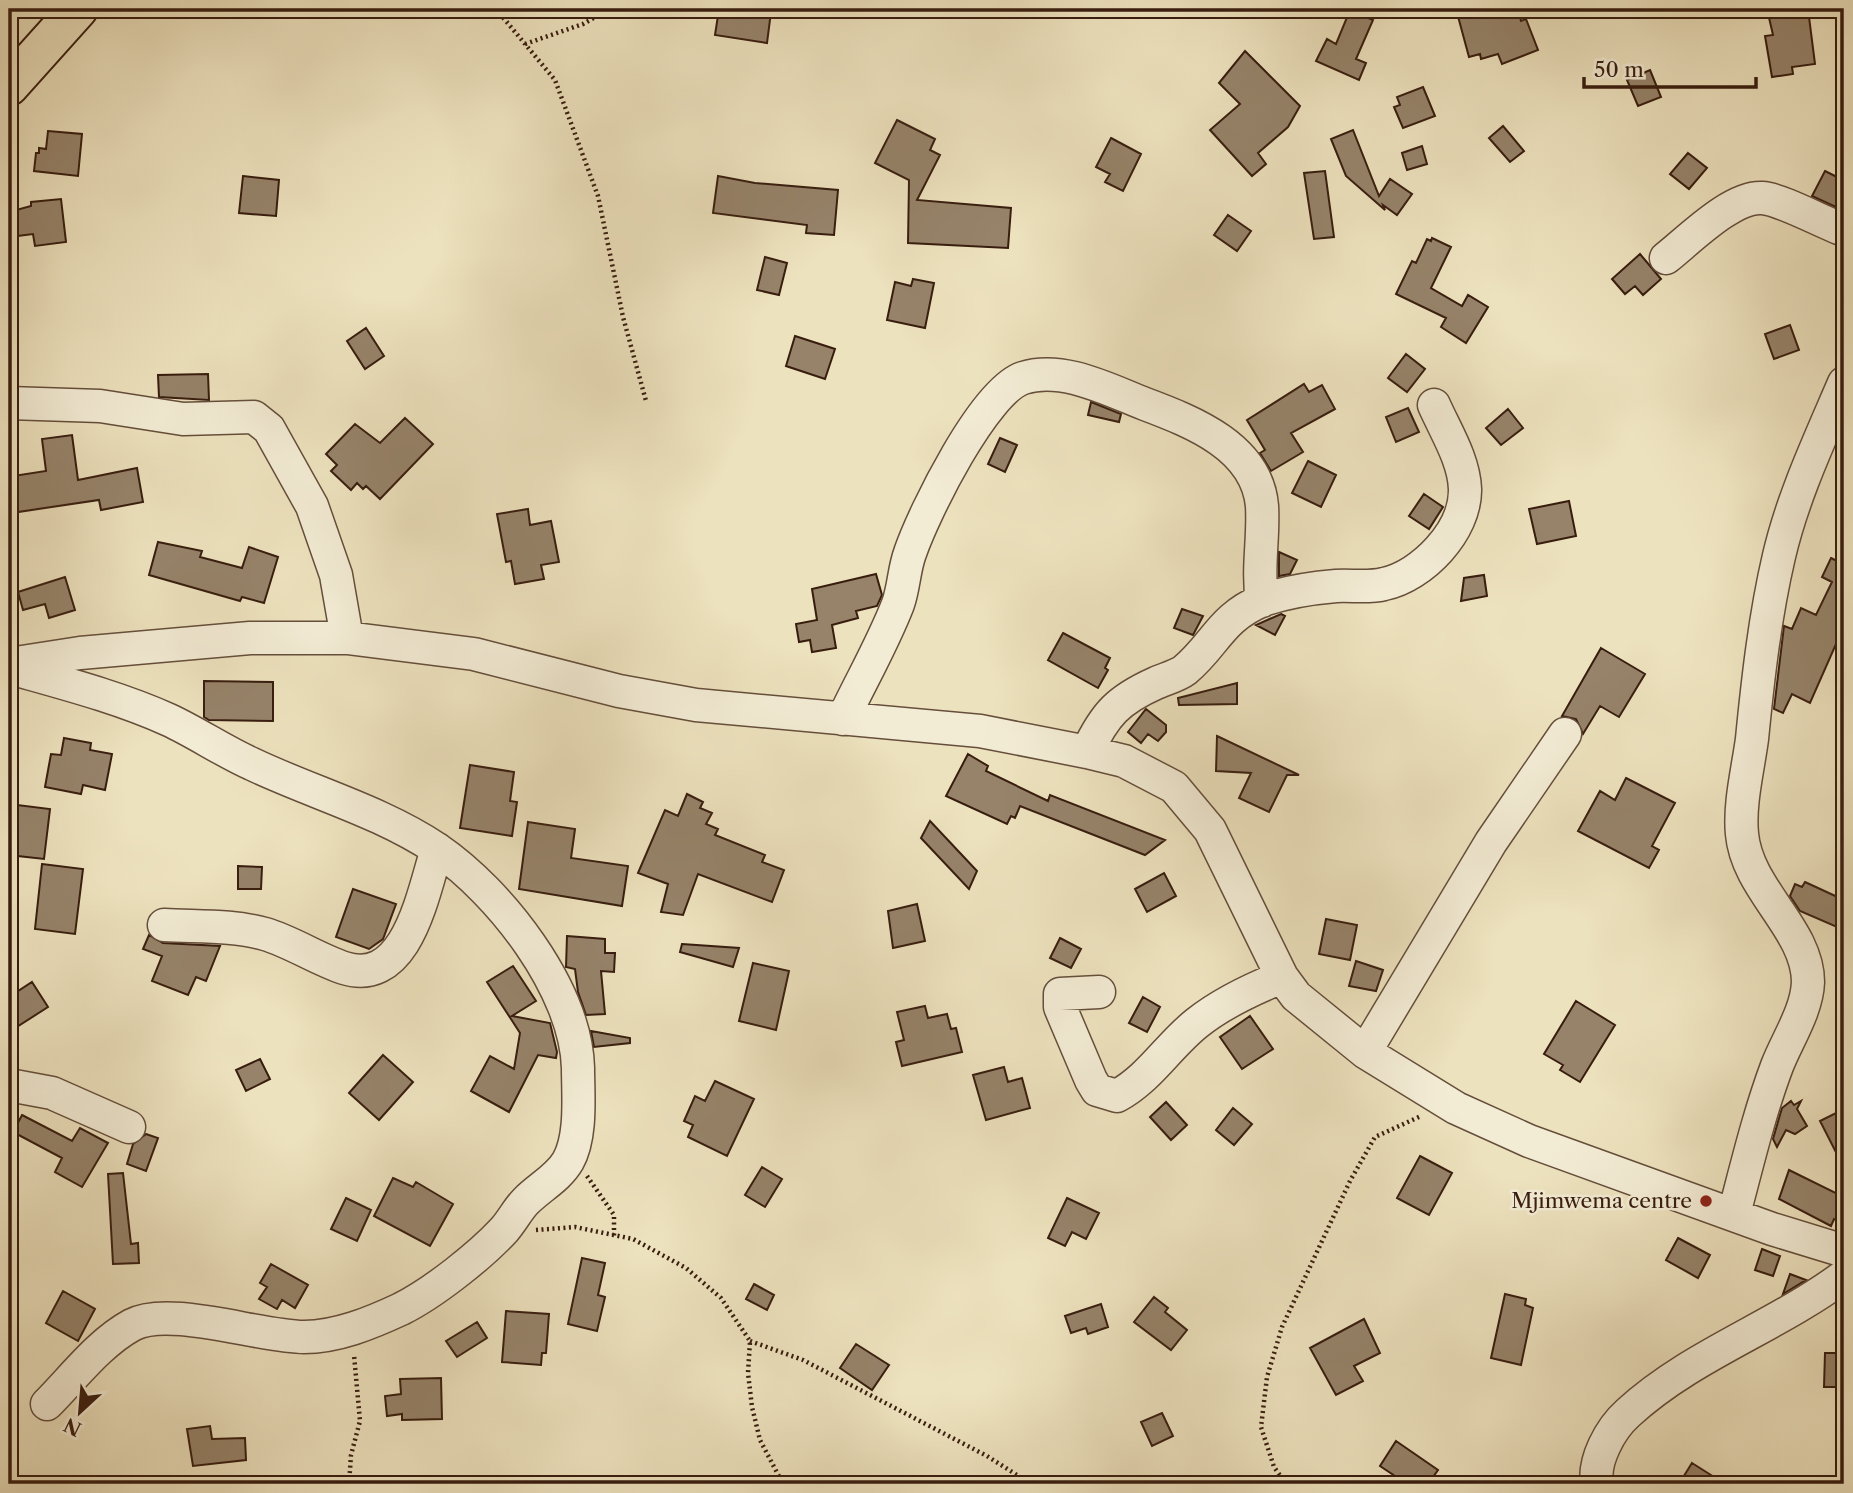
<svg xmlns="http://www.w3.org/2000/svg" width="1853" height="1493" font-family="'Libre Caslon Text',serif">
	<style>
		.building { fill: #96836a; stroke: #381d0f; stroke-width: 2 }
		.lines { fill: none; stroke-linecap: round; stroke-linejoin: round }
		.minor-casing { stroke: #654e3b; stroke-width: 35 }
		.major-casing { stroke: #381d0f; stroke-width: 42 }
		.path { stroke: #381d0f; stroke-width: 4.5; stroke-dasharray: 2 3.5; stroke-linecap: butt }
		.minor { stroke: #f3ecd5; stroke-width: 32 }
		.major { stroke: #ede2be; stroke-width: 38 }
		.poi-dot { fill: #8f2418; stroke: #f3ecd5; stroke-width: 2.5 }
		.labels { text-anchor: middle; stroke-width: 5; stroke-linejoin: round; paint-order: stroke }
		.poi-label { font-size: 21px; fill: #381d0f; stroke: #f3ecd5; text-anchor: end }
	</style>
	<rect width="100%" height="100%" fill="#ede2be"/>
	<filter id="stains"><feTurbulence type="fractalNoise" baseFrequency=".00286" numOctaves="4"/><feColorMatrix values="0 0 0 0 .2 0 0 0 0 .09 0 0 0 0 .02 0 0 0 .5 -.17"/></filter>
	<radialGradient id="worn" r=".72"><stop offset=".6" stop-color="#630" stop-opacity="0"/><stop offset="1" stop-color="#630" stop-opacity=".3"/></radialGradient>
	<path class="building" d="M719 9 771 12 767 43 715 35Z
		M1456 9H1518L1521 21 1526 19 1538 50 1502 64 1498 54 1481 59 1480 54 1469 57Z
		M1767 9H1808L1815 64 1792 67 1793 74 1772 77 1765 36 1773 35Z
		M1350 10 1373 20 1356 59 1366 63 1359 80 1316 61 1327 39 1336 44Z
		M1245 51 1300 106 1288 127 1258 153 1266 164 1252 176 1210 130 1240 104 1219 83Z
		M1650 70 1661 97 1638 106 1627 80Z
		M1423 87 1435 116 1403 128 1394 107 1400 105 1397 97Z
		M897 120 935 139 930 150 940 155 917 200 1011 208 1008 248 908 243 909 180 875 163Z
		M1503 126 1524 151 1510 162 1489 138Z
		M1353 130 1379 196 1390 179 1412 194 1397 215 1383 205 1385 210 1346 176 1331 139Z
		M48 131 82 134 78 176 34 171 36 153H39V148L46 149Z
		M1111 138 1141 154 1123 191 1105 182 1110 174 1096 167Z
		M1422 146 1427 164 1407 170 1402 153Z
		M1688 153 1707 168 1689 189 1670 174Z
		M1325 171 1334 237 1314 239 1304 173Z
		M1825 171 1843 180 1836 193 1843 197 1838 208 1812 196Z
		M243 176 279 180 276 216 239 213Z
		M718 176 755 183 838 190 834 235 806 233 807 225 713 213Z
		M61 199 66 242 35 246 33 234 9 237V212L31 206V202Z
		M1228 215 1251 231 1237 251 1214 235Z
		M1432 238 1451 247 1431 288 1462 306 1468 295 1488 307 1466 343 1441 327 1446 318 1396 294 1412 261 1416 263 1427 239 1431 241Z
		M1640 254 1661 279 1643 295 1635 286 1625 294 1612 279Z
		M765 257 787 263 779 295 757 290Z
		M913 279 934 283 925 328 887 320 895 282 911 286Z
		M1790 325 1799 350 1774 359 1765 334Z
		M366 328 384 356 365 369 347 341Z
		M795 336 835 349 825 379 786 366Z
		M1406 354 1425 369 1407 392 1388 378Z
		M208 374 209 400 159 397 158 375Z
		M1304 384 1309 392 1322 385 1335 409 1291 433 1303 452 1271 471 1260 453 1265 450 1247 420Z
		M1091 402 1121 414 1119 422 1088 415Z
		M1408 408 1419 432 1396 442 1386 417Z
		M1508 409 1523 428 1501 445 1486 428Z
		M405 418 433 444 380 499 366 486 363 489 357 483 351 490 331 471 337 465 326 454 355 424 380 443Z
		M72 435 78 480 137 468 143 502 101 510 99 500 18 512 13 476 46 471 42 439Z
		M1000 438 1017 445 1005 472 988 464Z
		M1308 461 1336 475 1321 507 1292 493Z
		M1424 494 1443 507 1429 529 1409 516Z
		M1569 501 1576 536 1537 544 1529 509Z
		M528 509 530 525 551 521 559 562 541 565 544 579 515 584 511 561 506 562 497 514Z
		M158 542 202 551 200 557 242 568 249 547 278 557 264 603 242 597 240 601 149 575Z
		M1279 552 1297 560 1290 574 1279 576Z
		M1831 558 1841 563 1844 558V626L1810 703 1792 694 1783 713 1774 709 1784 626 1792 629 1801 608 1816 615 1832 582 1822 577Z
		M876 574 882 595 877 606 856 611 858 618 832 625 836 648 812 652 810 640 799 642 796 624 817 620 812 589Z
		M1484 575 1487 596 1461 601 1464 578Z
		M65 577 75 610 49 618 45 604 23 610 18 592Z
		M1182 609 1203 616 1193 635 1174 628Z
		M1281 614 1285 616 1275 635 1256 625Z
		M1063 633 1110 658 1105 668 1108 670 1098 688 1048 660Z
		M1601 648 1645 674 1619 717 1600 706 1583 734 1576 719 1562 716Z
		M204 681 273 682V721L209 720 204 717Z
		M1237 683V704L1179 705 1178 698Z
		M1146 709 1166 725V732L1158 741 1148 734 1141 743 1128 732Z
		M1217 736 1299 775H1287L1269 812 1239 798 1251 773 1216 771Z
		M64 738 91 743 90 750 112 754 105 790 83 785 81 794 45 787 51 754 61 755Z
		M968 754 988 766 986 771 1048 801 1050 795 1165 840 1145 855 1020 806 1015 818 1011 816 1007 824 946 796Z
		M470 765 514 772 510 801 517 802 512 836 460 828Z
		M1626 778 1675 803 1652 846 1659 850 1649 868 1578 831 1600 791 1615 800Z
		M687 794 703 802 700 808 712 813 706 824 718 829 715 835 765 855 762 862 784 870 772 902 698 874 683 915 661 912 668 884 638 873 665 810 678 816Z
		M9 804 50 809 44 859 9 855Z
		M930 821 977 871 969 889 921 838Z
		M528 822 575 829 571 858 628 866 622 906 519 889Z
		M42 864 83 869 75 934 35 929Z
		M238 866 262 867 261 889H238Z
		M1164 873 1176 896 1147 912 1135 889Z
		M1805 882 1844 900V911L1837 927 1800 911 1790 896 1795 884 1802 887Z
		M353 889 396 904 383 939 369 949 336 937Z
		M917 904 925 941 893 948 888 911Z
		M1326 919 1357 925 1350 960 1319 954Z
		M149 935 163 943 220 946 206 981 196 977 188 995 152 981 162 956 143 949Z
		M567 936 605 939V953H615L614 972 601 971 605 1014 586 1015 578 992 575 969 566 967Z
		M1060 938 1081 949 1071 968 1050 958Z
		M682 944 739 948 733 967 680 952Z
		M1356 961 1383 970 1376 991 1349 986Z
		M753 963 789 971 776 1030 739 1021Z
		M513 966 536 1001 512 1016 550 1023 557 1052 556 1058 538 1055 509 1112 471 1091 490 1056 514 1069 520 1033 487 982Z
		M32 982 48 1007 9 1032V997Z
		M1143 997 1160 1007 1147 1032 1129 1023Z
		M1576 1001 1615 1025 1580 1082 1560 1070 1563 1065 1544 1054Z
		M925 1006 928 1018 947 1014 951 1029 956 1028 962 1052 902 1066 896 1042 904 1040 897 1012Z
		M1250 1016 1273 1049 1242 1069 1220 1037Z
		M591 1031 630 1038V1043L594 1047Z
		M383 1055 413 1082 379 1120 349 1093Z
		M260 1059 270 1079 246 1091 236 1070Z
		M1004 1067 1008 1082 1022 1078 1030 1108 986 1120 973 1075Z
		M715 1081 754 1099 727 1156 688 1137 693 1125 684 1121 695 1096 705 1101Z
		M1791 1101 1794 1105 1801 1101 1797 1109 1807 1126 1795 1134 1786 1130 1777 1147 1773 1139 1782 1108Z
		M1166 1102 1187 1125 1171 1140 1150 1117Z
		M1233 1108 1252 1124 1234 1145 1216 1130Z
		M1844 1109V1168L1820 1121Z
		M22 1115 72 1141 80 1128 108 1143 82 1187 55 1172 62 1158 13 1132Z
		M146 1134 158 1138 146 1171 127 1164 133 1144Z
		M1420 1156 1452 1173 1429 1215 1397 1198Z
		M762 1167 782 1179 765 1207 745 1195Z
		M1789 1170 1844 1197V1224L1834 1219 1831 1226 1779 1199Z
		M123 1173 131 1244 138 1243 139 1263 113 1264 108 1174Z
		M393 1178 413 1187 416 1182 453 1204 430 1246 374 1216Z
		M346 1198 371 1210 357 1241 331 1229Z
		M1067 1198 1099 1213 1086 1239 1072 1232 1065 1246 1048 1238Z
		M1678 1238 1710 1255 1698 1278 1666 1260Z
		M1762 1249 1780 1256 1773 1276 1755 1270Z
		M582 1258 605 1263 598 1295 605 1297 597 1331 568 1324Z
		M271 1264 308 1285 295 1308 282 1300 277 1309 259 1299 267 1287 260 1283Z
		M1790 1274 1806 1280 1783 1294Z
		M754 1284 774 1295 767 1310 746 1299Z
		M63 1291 95 1309 78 1341 46 1323Z
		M1505 1294 1526 1299 1525 1305 1533 1308 1521 1365 1491 1358Z
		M1154 1297 1168 1308 1165 1312 1187 1330 1171 1350 1134 1322Z
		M1101 1304 1108 1327 1088 1334 1086 1328 1071 1333 1065 1316Z
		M506 1311 549 1314 546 1353H542L541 1365 502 1362Z
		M1364 1319 1380 1353 1354 1366 1363 1381 1336 1395 1310 1348Z
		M477 1322 487 1338 457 1357 446 1341Z
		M856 1344 889 1365 872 1390 840 1368Z
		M1825 1353H1844V1387H1824Z
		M441 1378 442 1419 402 1420V1414L387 1416 385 1396 401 1394 400 1379Z
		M1162 1413 1173 1436 1152 1446 1141 1422Z
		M210 1426 212 1439 245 1438 246 1460 193 1466 187 1429Z
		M1396 1441 1438 1470 1428 1484H1407L1380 1466Z
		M1692 1463 1725 1484H1679Z"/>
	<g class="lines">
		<g class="minor-casing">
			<path id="minor" d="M1666 258C1689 240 1732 196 1762 198 1781 199 1824 223 1844 230
				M9 403 100 406 183 419 254 417 269 429 312 506 336 575 347 638
				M9 664 80 653 250 638H347L474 654 619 691 696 705 980 731 1087 752 1124 761 1174 787 1210 830 1282 977 1296 996 1365 1052 1456 1108 1529 1141 1772 1229 1844 1251
				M10 668C63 683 118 697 169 720 197 733 223 751 252 764 313 793 380 811 437 849 500 892 576 989 578 1068 578 1095 582 1136 568 1161 558 1178 540 1187 526 1201 518 1209 512 1221 504 1230 480 1256 433 1293 401 1309 371 1323 337 1337 304 1337 260 1337 169 1305 132 1325 99 1343 73 1378 47 1404
				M843 719C861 681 883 643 898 604 904 587 904 569 910 553 924 512 984 391 1023 378 1062 365 1109 390 1145 404 1193 422 1257 447 1262 506 1264 538 1257 569 1262 601
				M1087 752C1105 714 1118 700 1156 683 1165 679 1177 676 1185 670 1216 644 1220 618 1263 600 1286 592 1312 588 1336 586 1352 585 1369 588 1384 584 1422 576 1466 531 1465 489 1464 460 1446 432 1434 405
				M164 925C197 927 233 925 265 934 292 942 317 959 344 968 407 988 423 893 437 849
				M1099 992 1060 994V1007L1091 1080 1097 1090 1117 1096C1150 1078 1168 1046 1197 1023 1222 1003 1252 989 1282 977
				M1365 1052 1491 842 1565 734
				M9 1085 52 1093 129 1127
				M1734 1214C1747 1165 1759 1114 1777 1066 1787 1040 1807 1011 1808 982 1808 929 1747 890 1742 834 1739 804 1748 769 1752 739 1758 678 1765 616 1779 556 1793 496 1820 439 1844 383
				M1597 1484C1593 1461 1610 1429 1628 1413 1691 1355 1776 1327 1844 1276"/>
		</g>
		<g class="major-casing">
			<path id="major" d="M9 86 78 9"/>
		</g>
		<path class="path" d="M496 9 555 80 598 196 623 317 646 401
			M912 9 920 17
			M525 44 583 24 609 9
			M587 1176 614 1215V1236
			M536 1230 575 1227 633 1239 686 1268 721 1298 750 1341 748 1373 752 1407 760 1440 783 1484
			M750 1341 803 1360 987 1456 1031 1484
			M349 1484 351 1455 360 1421 354 1355
			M1286 1484 1274 1467 1261 1427 1267 1377 1282 1327 1350 1181 1375 1137 1421 1116"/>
		<use href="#minor" class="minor"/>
		<use href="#major" class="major"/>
	</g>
	<circle class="poi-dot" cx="1706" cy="1201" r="7"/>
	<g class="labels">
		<g class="poi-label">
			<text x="1692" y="1208">Mjimwema centre</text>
		</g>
	</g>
	<rect width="1853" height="1493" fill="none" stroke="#ede2be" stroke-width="35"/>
	<rect x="10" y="10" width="1832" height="1472" fill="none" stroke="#381d0f" stroke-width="3.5"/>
	<rect x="18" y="18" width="1818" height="1458" fill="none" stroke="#381d0f" stroke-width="2"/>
	<g transform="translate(80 1412) rotate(206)" stroke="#f3ecd5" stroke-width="5" paint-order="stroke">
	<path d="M0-5L12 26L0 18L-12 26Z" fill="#381d0f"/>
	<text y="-10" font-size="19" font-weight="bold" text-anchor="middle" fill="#381d0f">N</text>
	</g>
	<path d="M1584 77v10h172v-10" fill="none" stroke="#381d0f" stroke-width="3.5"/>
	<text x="1594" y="77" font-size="21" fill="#381d0f" stroke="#f3ecd5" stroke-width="5" paint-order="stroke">50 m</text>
	<rect width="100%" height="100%" filter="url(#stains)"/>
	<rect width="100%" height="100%" fill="url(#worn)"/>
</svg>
